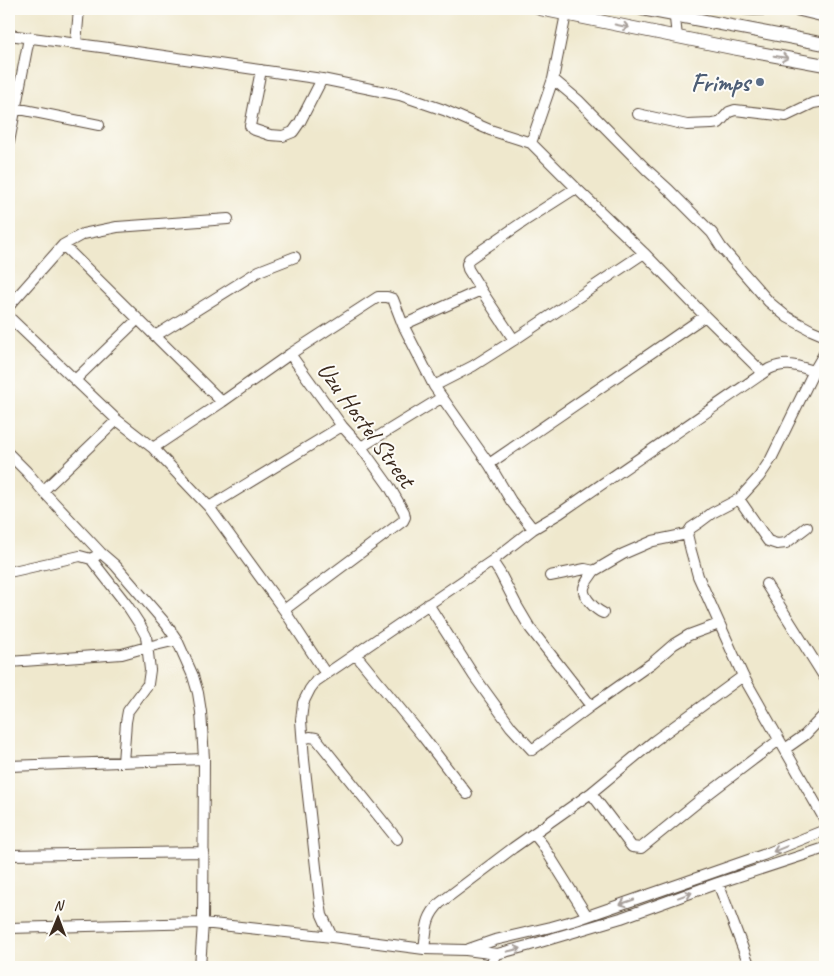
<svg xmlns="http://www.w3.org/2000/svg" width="834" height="976" font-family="Caveat,sans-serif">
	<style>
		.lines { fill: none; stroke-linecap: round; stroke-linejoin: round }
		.minor-casing { stroke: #564638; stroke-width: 12 }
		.major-casing { stroke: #564638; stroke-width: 14 }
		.minor { stroke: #fff; stroke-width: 10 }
		.major { stroke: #fff; stroke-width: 12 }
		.oneway { stroke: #a79f9a }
		.service-dot { fill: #5c6f8a; stroke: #fdfcf7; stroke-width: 2 }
		.labels { text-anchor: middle; stroke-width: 4; stroke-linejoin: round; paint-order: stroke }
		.service-label { font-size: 25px; font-weight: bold; fill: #4e5e75; stroke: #fdfcf7; text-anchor: end }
		.street-label { font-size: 25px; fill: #3b2a1e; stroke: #fdfcf7 }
	</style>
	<rect width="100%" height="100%" fill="#fdfcf7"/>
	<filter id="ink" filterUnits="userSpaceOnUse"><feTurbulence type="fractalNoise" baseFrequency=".02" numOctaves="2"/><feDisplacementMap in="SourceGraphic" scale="10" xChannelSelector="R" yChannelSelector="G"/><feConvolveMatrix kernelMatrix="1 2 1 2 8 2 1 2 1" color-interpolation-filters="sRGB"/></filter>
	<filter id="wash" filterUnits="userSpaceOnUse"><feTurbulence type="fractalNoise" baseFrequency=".0096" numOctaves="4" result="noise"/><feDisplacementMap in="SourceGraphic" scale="20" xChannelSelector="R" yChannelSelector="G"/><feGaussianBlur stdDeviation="1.12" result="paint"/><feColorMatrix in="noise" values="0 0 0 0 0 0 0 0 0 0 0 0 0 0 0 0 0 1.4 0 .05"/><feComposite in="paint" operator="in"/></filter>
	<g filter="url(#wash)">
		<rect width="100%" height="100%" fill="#efe8cd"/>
	</g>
	<g filter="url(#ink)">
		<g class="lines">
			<g class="minor-casing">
				<path id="minor" d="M674 9 677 37
					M743 9 754 10 775 9
					M787 9 796 10 825 17
					M9 35 116 49 322 79 400 95 444 110 490 130 531 143 576 188 644 253 705 316 763 373
					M76 44 79 9
					M261 70 250 126 252 129 270 135 283 136 293 132 300 122 322 79
					M553 79 578 100 647 170 669 190 712 233 721 247 769 302 787 317 811 330 825 336
					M15 108 99 125
					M638 114 687 125 712 124 719 123 729 112 735 110 786 116 813 103 825 101
					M9 142 29 38
					M531 143 553 79 566 14
					M63 245 222 402
					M9 306 63 245 83 234 117 227 228 219
					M9 317 117 420 153 448 209 507 284 610 326 674
					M403 325 481 290
					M155 336 259 271 295 257
					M514 340 481 290 468 269 467 264 469 259 526 220 576 188
					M825 352 814 371 771 459 759 477 739 499 712 513 700 522 691 528 687 534 691 551 698 576 743 676 825 820
					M75 380 138 319
					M434 386 473 366 514 340 644 253
					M361 447 441 398
					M153 448 222 402 290 354 378 297H387L393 299 403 325 434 386 489 464 511 501 533 529
					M9 454 27 472 43 491 101 553 115 565 166 624 177 640 193 676 198 693 201 712 204 759 203 923 200 967
					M489 464 705 316
					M43 491 117 420
					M739 499 768 541 777 544 786 543 807 527
					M209 507 342 426
					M825 517V518
					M91 559 127 605 140 625 146 636 150 670 148 684 128 711 126 722 123 762
					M492 561 500 573 517 606 530 628 591 706
					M594 571C591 576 585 582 584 588 582 597 596 610 603 613
					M9 572 80 556 91 559 96 556
					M550 576 585 569 594 571 623 554 653 541 687 534
					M766 584 825 678
					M428 604 474 676 511 727 532 750 591 706 652 663 674 644 689 635 719 624
					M284 610 403 521 405 517 404 512 389 486 361 447 342 426 290 354
					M356 655 424 738 467 794
					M9 662 122 654 147 647 177 640
					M303 739 310 737 316 738 397 839
					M785 749 805 735 825 714
					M9 766 204 759
					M591 793 632 847 641 848 704 797 779 740
					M534 834 542 844 587 916
					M9 855 204 852
					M718 883 750 967
					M9 928 203 923 332 937 424 949 466 950 497 954 527 946 621 918 718 883 825 848
					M332 937 322 915 320 903 304 760 301 720 303 703 310 689 316 681 492 561 533 529 560 513 769 369C787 361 797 366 814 371
					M424 949C427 929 425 918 440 903L513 848 591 793 654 741 743 676
					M469 949 495 940 551 927 576 920 763 855 825 830
					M489 967 497 954"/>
			</g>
			<g class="major-casing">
				<path id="major" d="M540 9 732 48 825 65
					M642 9 825 44"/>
			</g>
			<use href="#minor" class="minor"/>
			<use href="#major" class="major"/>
		</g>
		<defs><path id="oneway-shaft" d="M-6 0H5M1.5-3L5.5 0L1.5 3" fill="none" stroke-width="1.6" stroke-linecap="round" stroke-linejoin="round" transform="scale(1.25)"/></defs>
		<g class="oneway">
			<use href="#oneway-shaft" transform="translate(622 26) rotate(12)"/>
			<use href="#oneway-shaft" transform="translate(781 57) rotate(10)"/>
			<use href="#oneway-shaft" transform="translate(780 849) rotate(158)"/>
			<use href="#oneway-shaft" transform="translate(685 895) rotate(-20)"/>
			<use href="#oneway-shaft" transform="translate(627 902) rotate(161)"/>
			<use href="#oneway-shaft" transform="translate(514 950) rotate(-14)"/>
		</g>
	</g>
	<circle class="service-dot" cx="760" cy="82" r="5"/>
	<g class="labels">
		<g class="service-label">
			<text x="750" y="91">Frimps</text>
		</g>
		<g class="street-label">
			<text transform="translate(367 424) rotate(54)" y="9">Uzu Hostel Street</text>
		</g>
	</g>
	<rect width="834" height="976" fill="none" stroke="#fdfcf7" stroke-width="30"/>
	<g transform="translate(58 918) rotate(1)" stroke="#fdfcf7" stroke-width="4" paint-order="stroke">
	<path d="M0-4L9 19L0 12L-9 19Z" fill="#3b2a1e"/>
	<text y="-8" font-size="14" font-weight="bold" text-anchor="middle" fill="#3b2a1e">N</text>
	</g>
</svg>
